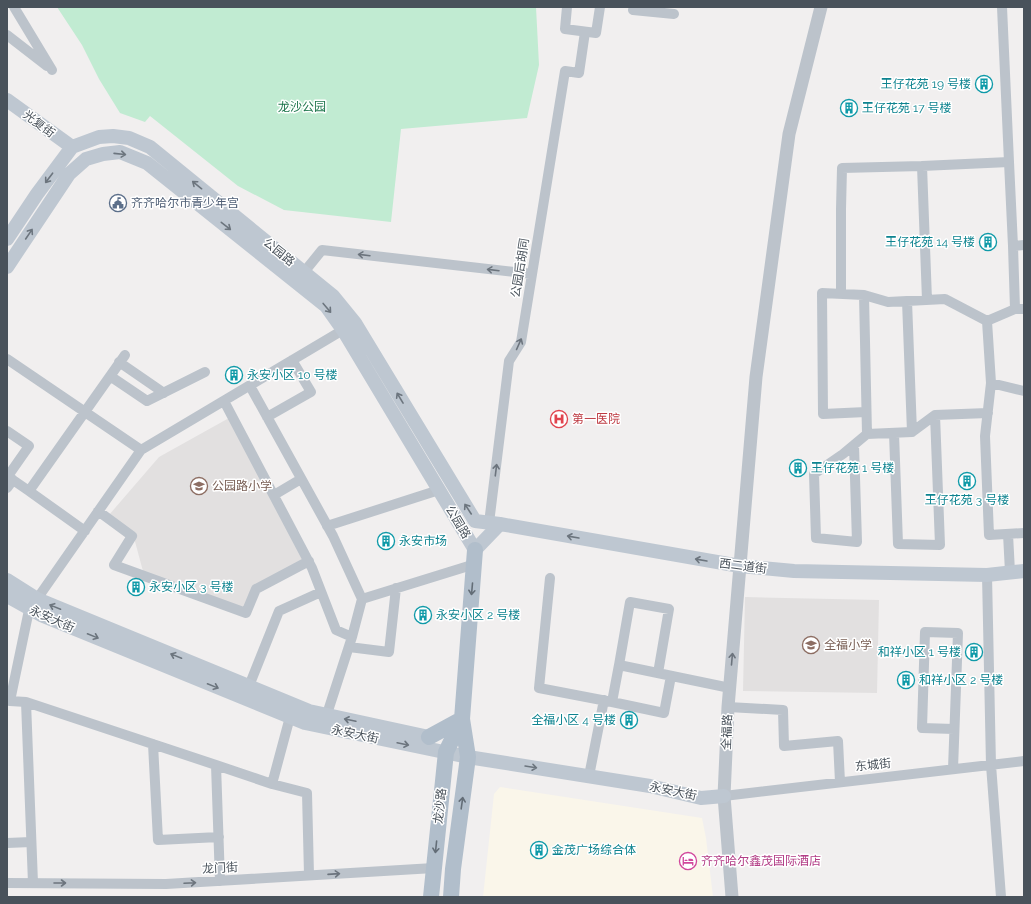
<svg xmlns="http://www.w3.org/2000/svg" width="1031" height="904" font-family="Raleway,'Noto Sans SC',sans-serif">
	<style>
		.commercial { fill: #faf6ea }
		.education { fill: #e2e0e0 }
		.park { fill: #c1ebd2 }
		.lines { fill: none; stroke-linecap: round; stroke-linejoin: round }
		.minor { stroke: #bcc3cb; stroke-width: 10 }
		.tertiary { stroke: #bcc3cb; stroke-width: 13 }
		.secondary { stroke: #bec7d1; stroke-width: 14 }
		.primary { stroke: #b1becb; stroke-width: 16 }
		.oneway { stroke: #6c757e }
		.oneway2 { stroke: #6c747d }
		.oneway3 { stroke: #636d77 }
		.labels { text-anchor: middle; stroke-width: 3; stroke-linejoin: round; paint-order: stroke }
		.culture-label { font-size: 12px; fill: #0d838f; stroke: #fff; text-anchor: start }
		.park-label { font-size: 12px; fill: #1f764d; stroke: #fff }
		.street-label { font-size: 12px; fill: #49525b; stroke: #fff }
		.service-label { font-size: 12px; fill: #4e5e75; stroke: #fff; text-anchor: start }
		.health-label { font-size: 12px; fill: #be3a42; stroke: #fff; text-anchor: start }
		.education-label { font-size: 12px; fill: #785e54; stroke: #fff; text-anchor: start }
		.hotel-label { font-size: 12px; fill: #b23c85; stroke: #fff; text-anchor: start }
	</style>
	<rect width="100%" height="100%" fill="#f1efef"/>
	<path class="commercial" d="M500 787 702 818 706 838 713 897H483L494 794Z"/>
	<path class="education" d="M229 418 304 561 253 588 244 612 144 575 133 534 109 515 159 457Z
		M745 597 879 600 877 693 743 691Z"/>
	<path class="park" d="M57 7H536L539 65 527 118 401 129 391 222 284 210 238 186 150 116 145 122 120 113 99 79 82 45Z"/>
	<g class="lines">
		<path class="minor" d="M14 7 52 70
			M567 7 565 29 596 33 600 7
			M634 7 633 10 674 14
			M1002 7 1009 162
			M7 35 47 66
			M922 166 1009 162 1013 246
			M1024 245 1013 246 1015 309H1024
			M300 277 322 250 532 274
			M841 294V209L842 168 922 166 927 300
			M864 295 867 434
			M907 301 912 432
			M7 359 141 450 348 327
			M119 362 164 393
			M110 376 147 401 205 372
			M991 383 987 321 1015 309
			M250 386 333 536 362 599 475 564
			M1024 391 991 383 985 436 989 535 1024 533
			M224 401 312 568 336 630 352 637 327 714
			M866 412 823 414 822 293 864 295 888 302 945 299 987 321
			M267 417 311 392 292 360
			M7 431 29 446 8 476 13 480
			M894 433 898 544 940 545 935 415
			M854 445 857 542 816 538 814 474 843 454 867 434 912 432 935 415 988 413
			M7 488 13 480 29 491 125 355
			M29 491 85 531
			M274 495 301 479
			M98 511 132 536 114 565 246 613 256 589 309 561
			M489 523 509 361 521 342 565 71 579 73 585 32
			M327 526 439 490
			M1008 534 1010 572
			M987 575 991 765 1001 897
			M550 578 539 688 612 702 619 665 730 688
			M37 599 141 450
			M29 610 10 701 26 702 33 883
			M352 637 362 599
			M349 647 389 652 396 588
			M619 665 630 602 669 609 658 673
			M249 686 279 611 321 592
			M26 702 216 765 220 881
			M612 702 664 713 671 676
			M728 707 783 710 784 746 838 741 840 782
			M153 744 158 840 219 837
			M216 765 272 784 290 717
			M953 769 958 633 925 632 922 728 954 729
			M589 776 604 700
			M272 784 307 793 309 875
			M724 796 1024 761
			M7 843 31 842
			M7 883 166 884 434 868"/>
		<path class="tertiary" d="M732 897 724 796 728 707 756 377 789 134 821 7"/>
		<path class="secondary" d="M7 100 72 147
			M7 239 37 194 72 147 99 137 113 136 129 138 150 147 333 296 355 323 475 521 500 524
			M7 267 69 174 86 159 103 154 120 152 147 163 326 306 343 330 475 550 500 524 740 566 794 571 987 575 1024 571
			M7 580 37 599 309 711 429 737
			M7 596 41 615 305 723 468 757 650 786 701 798 724 796"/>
		<path class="primary" d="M429 737 462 719
			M431 897 446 752 462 719
			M451 897 453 869 468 757 462 719 475 550"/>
	</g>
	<defs><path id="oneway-shaft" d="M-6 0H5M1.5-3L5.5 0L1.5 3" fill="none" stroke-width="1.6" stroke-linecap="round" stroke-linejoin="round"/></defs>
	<g class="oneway">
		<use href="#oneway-shaft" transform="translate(120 154) rotate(6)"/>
		<use href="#oneway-shaft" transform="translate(49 178) rotate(127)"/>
		<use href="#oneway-shaft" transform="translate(197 185) rotate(-141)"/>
		<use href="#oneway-shaft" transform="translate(226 226) rotate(38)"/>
		<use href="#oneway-shaft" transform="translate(29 234) rotate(-56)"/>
		<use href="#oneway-shaft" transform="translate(327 308) rotate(50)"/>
		<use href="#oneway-shaft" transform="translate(400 398) rotate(-121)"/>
		<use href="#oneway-shaft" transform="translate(468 509) rotate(-123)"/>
		<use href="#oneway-shaft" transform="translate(573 537) rotate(-170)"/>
		<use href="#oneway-shaft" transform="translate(701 560) rotate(-170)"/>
		<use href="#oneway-shaft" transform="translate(55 607) rotate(-158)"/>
		<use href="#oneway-shaft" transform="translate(93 636) rotate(22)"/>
		<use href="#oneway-shaft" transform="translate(176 656) rotate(-158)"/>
		<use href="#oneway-shaft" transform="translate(213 686) rotate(22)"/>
		<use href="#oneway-shaft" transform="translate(350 720) rotate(-168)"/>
		<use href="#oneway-shaft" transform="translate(403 744) rotate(12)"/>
		<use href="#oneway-shaft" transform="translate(531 767) rotate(9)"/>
	</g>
	<g class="oneway2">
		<use href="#oneway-shaft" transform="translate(364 255) rotate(-173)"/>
		<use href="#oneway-shaft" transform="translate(493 270) rotate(-173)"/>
		<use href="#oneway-shaft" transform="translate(519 344) rotate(-66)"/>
		<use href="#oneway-shaft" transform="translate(496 470) rotate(-83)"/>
		<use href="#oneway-shaft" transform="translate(732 659) rotate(-85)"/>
		<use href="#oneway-shaft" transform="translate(334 874) rotate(-4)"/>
		<use href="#oneway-shaft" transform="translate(60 883)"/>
		<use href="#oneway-shaft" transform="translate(190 883) rotate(-3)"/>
	</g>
	<g class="oneway3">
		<use href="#oneway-shaft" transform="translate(472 589) rotate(95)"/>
		<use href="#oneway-shaft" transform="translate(462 803) rotate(-82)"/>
		<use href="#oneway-shaft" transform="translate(436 847) rotate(96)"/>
	</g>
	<defs>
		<g id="building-ring" transform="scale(0.9)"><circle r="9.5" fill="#fff" stroke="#0f9aa8" stroke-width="1.5"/><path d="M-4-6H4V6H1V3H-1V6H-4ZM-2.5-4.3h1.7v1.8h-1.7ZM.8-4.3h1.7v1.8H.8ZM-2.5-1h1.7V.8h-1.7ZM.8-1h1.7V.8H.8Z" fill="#0f9aa8"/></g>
		<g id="civic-ring" transform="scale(0.9)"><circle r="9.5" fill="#fff" stroke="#5c6f8a" stroke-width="1.5"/><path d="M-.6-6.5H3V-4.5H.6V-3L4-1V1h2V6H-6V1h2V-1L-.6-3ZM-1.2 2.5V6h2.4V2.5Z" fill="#5c6f8a"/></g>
		<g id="hospital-ring" transform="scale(0.9)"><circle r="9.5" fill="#fff" stroke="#e0444e" stroke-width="1.5"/><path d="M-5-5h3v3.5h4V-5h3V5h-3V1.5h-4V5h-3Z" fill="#e0444e"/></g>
		<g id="school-ring" transform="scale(0.9)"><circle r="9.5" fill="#fff" stroke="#8d6e63" stroke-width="1.5"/><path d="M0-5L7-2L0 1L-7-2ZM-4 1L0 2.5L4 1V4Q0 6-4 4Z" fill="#8d6e63"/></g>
		<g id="hotel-ring" transform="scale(0.9)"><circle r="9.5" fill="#fff" stroke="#d1479c" stroke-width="1.5"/><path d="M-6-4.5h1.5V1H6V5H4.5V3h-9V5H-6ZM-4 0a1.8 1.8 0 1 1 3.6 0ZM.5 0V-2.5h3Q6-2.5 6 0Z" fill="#d1479c"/></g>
	</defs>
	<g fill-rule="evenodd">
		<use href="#building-ring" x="984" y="84"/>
		<use href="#building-ring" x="849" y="108"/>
		<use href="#civic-ring" x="118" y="203"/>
		<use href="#building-ring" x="988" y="242"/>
		<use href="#building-ring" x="234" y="375"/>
		<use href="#hospital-ring" x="559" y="419"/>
		<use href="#building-ring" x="798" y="468"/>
		<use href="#building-ring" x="967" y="481"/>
		<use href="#school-ring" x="199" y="486"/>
		<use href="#building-ring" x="386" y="541"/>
		<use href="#building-ring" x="136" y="587"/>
		<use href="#building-ring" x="423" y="615"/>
		<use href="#school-ring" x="811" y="645"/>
		<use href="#building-ring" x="974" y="652"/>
		<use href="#building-ring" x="906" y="680"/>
		<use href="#building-ring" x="629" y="720"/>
		<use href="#building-ring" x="539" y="850"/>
		<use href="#hotel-ring" x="688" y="861"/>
	</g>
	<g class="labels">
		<g class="culture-label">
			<text x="971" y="88" text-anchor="end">王仔花苑 19 号楼</text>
			<text x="862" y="112">王仔花苑 17 号楼</text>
			<text x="975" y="246" text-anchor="end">王仔花苑 14 号楼</text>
			<text x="247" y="379">永安小区 10 号楼</text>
			<text x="811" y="472">王仔花苑 1 号楼</text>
			<text x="967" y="504" text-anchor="middle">王仔花苑 3 号楼</text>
			<text x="399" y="545">永安市场</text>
			<text x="149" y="591">永安小区 3 号楼</text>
			<text x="436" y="619">永安小区 2 号楼</text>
			<text x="961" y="656" text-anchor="end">和祥小区 1 号楼</text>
			<text x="919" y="684">和祥小区 2 号楼</text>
			<text x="616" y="724" text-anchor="end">全福小区 4 号楼</text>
			<text x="552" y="854">金茂广场综合体</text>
		</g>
		<g class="park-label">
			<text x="302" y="111">龙沙公园</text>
		</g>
		<g class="street-label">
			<text transform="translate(39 124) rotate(37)" y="4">光复街</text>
			<text transform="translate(279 252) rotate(39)" y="4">公园路</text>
			<text transform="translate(520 268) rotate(-81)" y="4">公园后胡同</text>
			<text transform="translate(458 522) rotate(59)" y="4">公园路</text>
			<text transform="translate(743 566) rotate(7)" y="4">西二道街</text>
			<text transform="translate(52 619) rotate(24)" y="4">永安大街</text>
			<text transform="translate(727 732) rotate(-88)" y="4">全福路</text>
			<text transform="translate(355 734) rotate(12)" y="4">永安大街</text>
			<text transform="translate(873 765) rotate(-6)" y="4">东城街</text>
			<text transform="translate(673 791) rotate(12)" y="4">永安大街</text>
			<text transform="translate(440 806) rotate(-84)" y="4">龙沙路</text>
			<text transform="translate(220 868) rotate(-3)" y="4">龙门街</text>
		</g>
		<g class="service-label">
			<text x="131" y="207">齐齐哈尔市青少年宫</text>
		</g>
		<g class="health-label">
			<text x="572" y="423">第一医院</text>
		</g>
		<g class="education-label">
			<text x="212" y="490">公园路小学</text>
			<text x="824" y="649">全福小学</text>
		</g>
		<g class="hotel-label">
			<text x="701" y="865">齐齐哈尔鑫茂国际酒店</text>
		</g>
	</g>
	<rect width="1031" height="904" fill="none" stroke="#49525b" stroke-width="16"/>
</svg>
